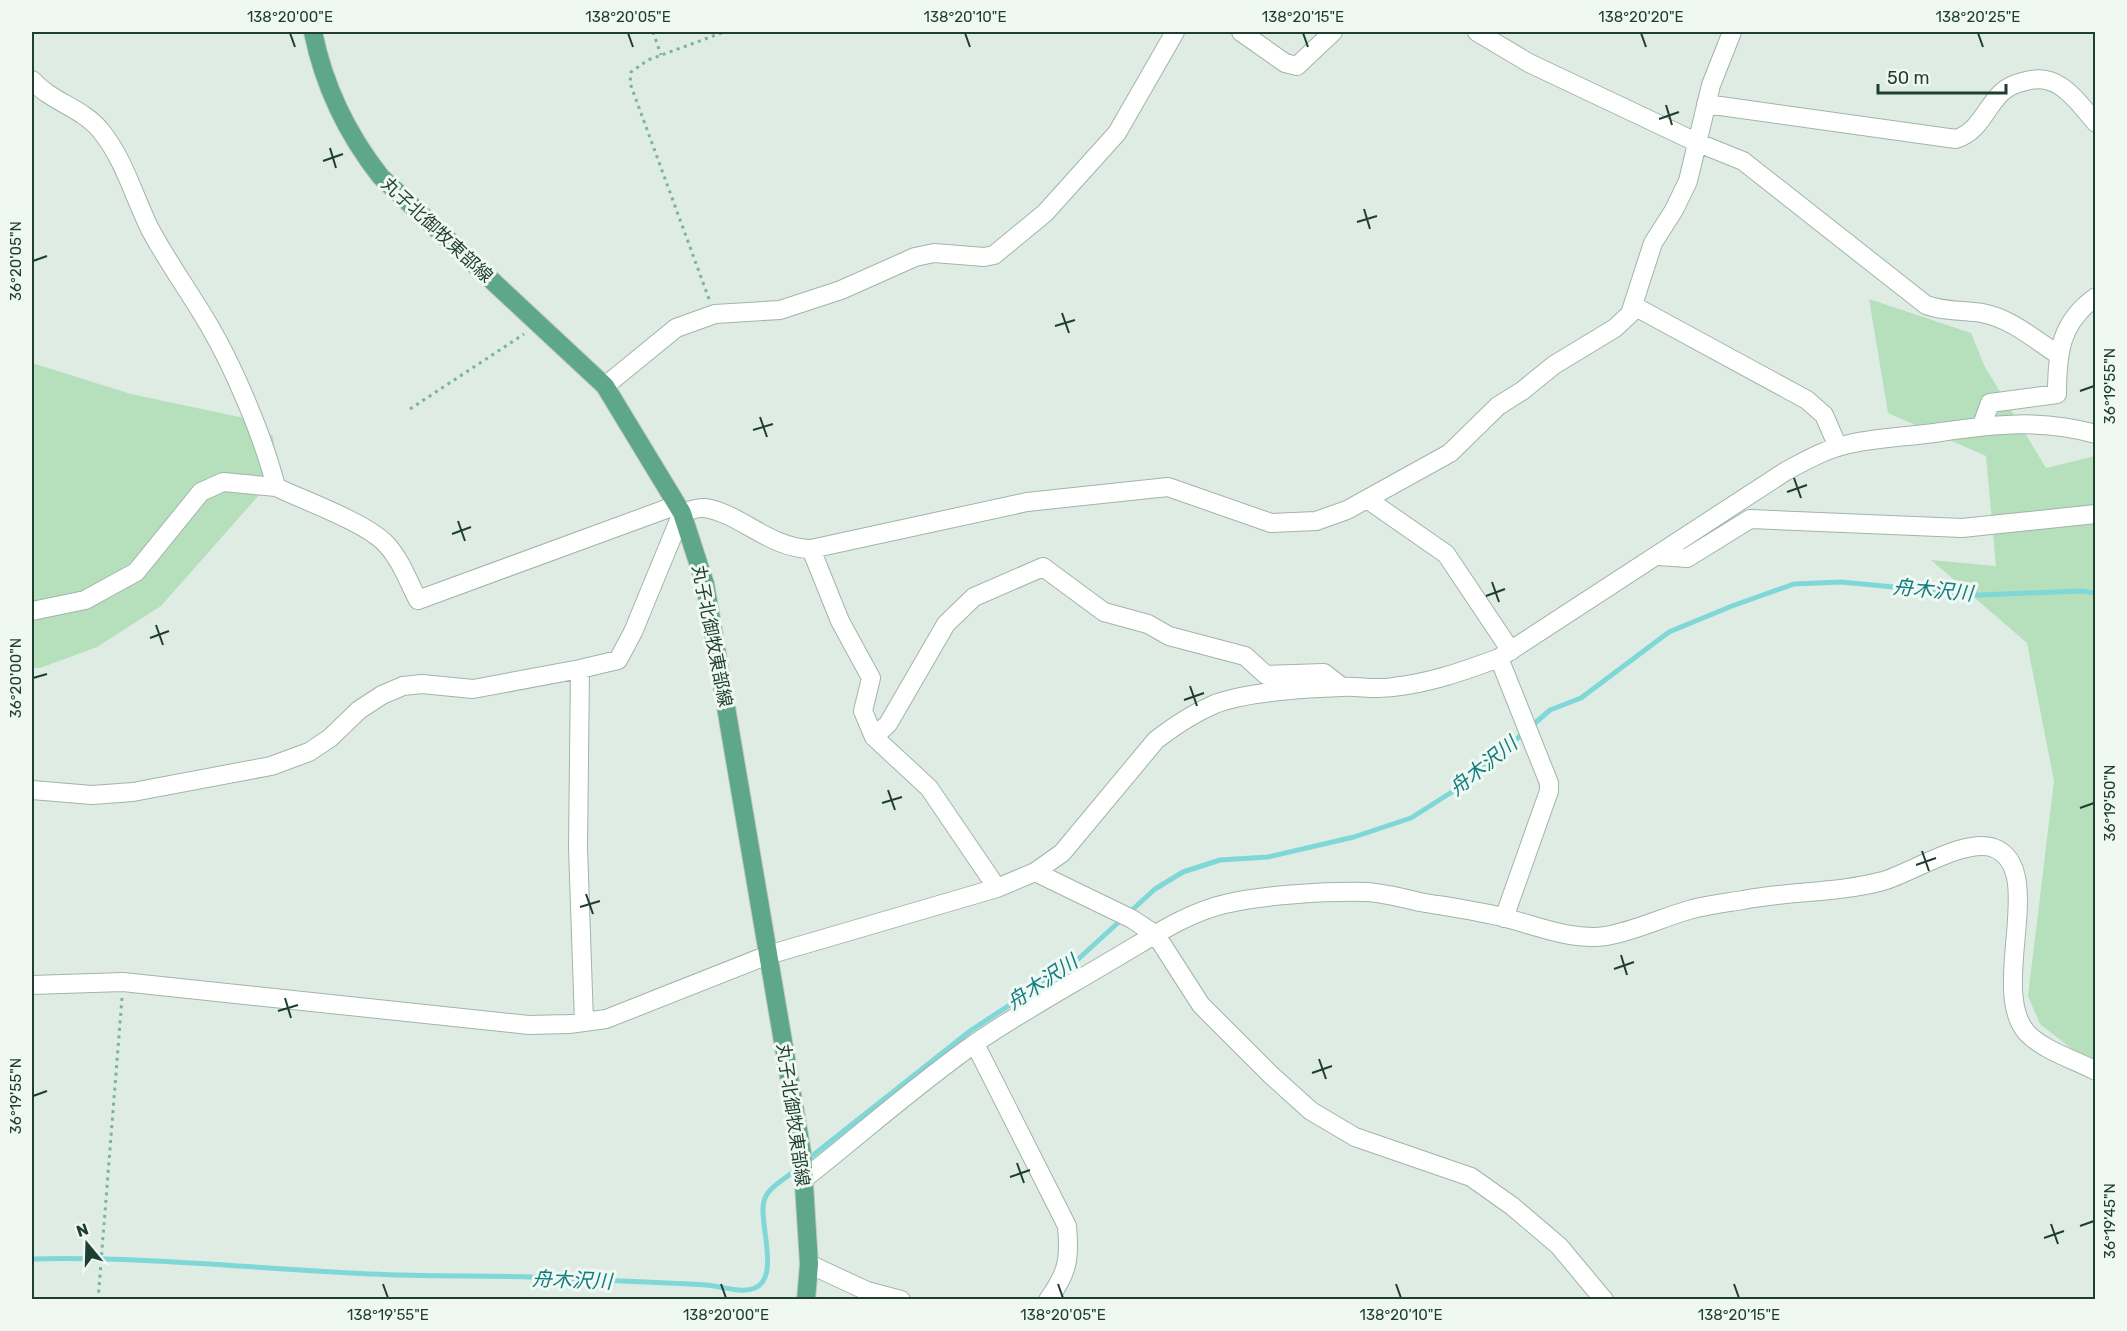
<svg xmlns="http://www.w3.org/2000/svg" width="2127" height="1331" font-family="Rubik,'Noto Sans JP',sans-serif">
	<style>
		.green { fill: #b5e0bb }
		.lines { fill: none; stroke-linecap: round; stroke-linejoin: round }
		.stream { stroke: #80d7d8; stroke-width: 5 }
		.minor-casing { stroke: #a1b4ab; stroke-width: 20 }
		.major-casing { stroke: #c0c9c5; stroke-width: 20 }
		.path { stroke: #7cb39a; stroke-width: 3; stroke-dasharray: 3 4.5; stroke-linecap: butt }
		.minor { stroke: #fff; stroke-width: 18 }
		.major { stroke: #5ea78a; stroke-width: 18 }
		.ticks { fill: none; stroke: #1e3e31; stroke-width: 2 }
		.labels { text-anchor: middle; stroke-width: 6; stroke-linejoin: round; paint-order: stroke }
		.street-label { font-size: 18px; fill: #1e3e31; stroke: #f0f8f3 }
		.water-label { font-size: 20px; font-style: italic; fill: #127d80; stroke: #f0f8f3 }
		.neatline { fill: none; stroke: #1e3e31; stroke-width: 2 }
		.ticks-label { font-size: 15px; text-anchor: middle; fill: #1e3e31 }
	</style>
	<rect width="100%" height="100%" fill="#dfece4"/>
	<path class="green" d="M1869 299 1971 333 1985 367 2046 468 2095 456V1067L2040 1024 2028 996 2054 781 2027 643 1931 560 1996 566 1986 456 1888 413Z
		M32 363 131 394 244 418 273 436 276 459 267 486 161 606 97 647 40 668H32Z"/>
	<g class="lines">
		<path class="stream" d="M807 1160 970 1031 1075 962 1155 889 1183 872 1220 860 1268 857 1354 837 1411 818 1466 783 1550 710 1581 698 1669 632 1732 606 1794 584 1841 582 1979 595 2080 591 2096 593
			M32 1259C145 1256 258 1269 371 1274 434 1277 498 1275 561 1278 609 1281 658 1282 706 1285 721 1286 741 1294 755 1288 782 1276 756 1218 765 1198 770 1186 788 1177 798 1168"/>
		<g class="minor-casing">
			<path id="minor" d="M1241 32 1285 63 1297 66 1333 32
				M1477 32 1529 63 1696 142 1743 161 1926 305C1945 312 1963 310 1982 313 2010 318 2034 339 2057 354
				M32 80C51 102 83 108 101 131 124 159 134 197 150 229 168 263 191 294 210 327 235 370 264 439 276 487 305 501 365 522 386 544 401 560 408 581 418 600L677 505
				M1706 104 1956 139C1979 132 1985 109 2001 93 2007 87 2017 83 2026 81 2059 72 2076 100 2096 123
				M1634 306 1807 400 1824 415 1838 447
				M605 386 676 328 715 314 780 310 841 290 915 257 934 253 984 257 994 255 1045 213 1117 133 1175 32
				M1982 425 1990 403 2057 394C2057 354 2060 322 2096 297
				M1367 499 1446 554 1511 651
				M811 549 840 621 871 678 863 711 874 737 929 788 997 888
				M1659 556 1687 558 1750 519 1962 528 2096 514
				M32 611 85 600 136 572 201 492 223 482 276 487
				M1499 658 1549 783V791L1504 918
				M874 737 888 724 946 624 974 597 1043 567 1104 612 1148 624 1169 636 1245 656 1266 675 1324 673 1342 687
				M32 790 92 795 133 792 271 766 309 752 330 738 359 710 382 695 403 686 422 684 473 689 580 669
				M1035 872 1132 919 1156 935 1201 1005 1271 1075 1311 1111 1355 1137 1471 1177 1512 1206 1559 1246 1604 1300
				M32 985 123 982 529 1025 569 1024 606 1019 768 955 997 888 1035 872 1062 853 1156 740C1174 726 1194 713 1215 704 1246 692 1308 688 1342 687 1359 686 1376 690 1393 687 1430 683 1464 671 1499 658L1786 471C1805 461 1824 450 1845 445 1876 437 1909 437 1941 432 1995 424 2042 419 2096 434
				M584 1022 578 848 580 669 618 660 633 632 682 513C688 511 698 507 705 508 742 514 768 548 811 549L1027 502 1168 487 1271 523 1316 521 1347 510 1450 453 1498 406 1522 391 1554 365 1615 328 1630 314 1653 243 1674 210 1688 181 1711 85 1732 32
				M975 1044 1067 1226C1070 1259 1068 1272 1048 1300
				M804 1179C861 1134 917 1084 977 1042 1021 1012 1067 987 1112 960 1147 940 1185 913 1225 904 1261 895 1328 891 1366 892 1384 893 1403 898 1420 902 1449 907 1478 911 1506 918 1537 926 1573 941 1606 936 1635 931 1661 918 1689 910 1706 905 1725 903 1743 900 1789 891 1838 893 1883 881 1913 872 1966 837 1994 848 2048 869 1988 990 2027 1033 2043 1050 2075 1060 2096 1071
				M809 1264 867 1291 901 1300"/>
		</g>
		<g class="major-casing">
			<path id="major" d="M313 32C324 86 347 134 381 177L605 386 682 513 705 584 802 1153 809 1264 806 1300"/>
		</g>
		<path class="path" d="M653 32 661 55
			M709 299 630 83 631 72 648 60 724 32
			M410 409 524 334
			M98 1300 122 998"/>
		<use href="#minor" class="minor"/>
		<use href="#major" class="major"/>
	</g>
	<path class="ticks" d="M290 33 295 47M628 33 633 47M965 33 970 47M1303 33 1308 47M1641 33 1646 47M1978 33 1983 47M1666 105 1672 125M1659 119 1679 112M330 148 336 168M323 161 343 154M1364 209 1370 229M1357 222 1377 216M33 261 47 256M1062 313 1069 333M1055 326 1075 320M2080 391 2094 386M760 417 767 437M753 430 773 424M1794 478 1801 498M1787 492 1807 485M458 521 465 541M452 534 471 527M1492 582 1499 602M1486 596 1505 589M156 625 163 645M150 638 169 631M33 678 47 674M1190 686 1197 706M1184 700 1204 693M888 790 895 810M882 803 902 797M2080 808 2094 803M1922 851 1929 871M1916 865 1936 858M586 894 593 914M580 907 600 901M1621 955 1627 975M1614 969 1634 962M285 998 291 1018M278 1011 298 1005M1319 1059 1326 1079M1312 1073 1332 1066M33 1096 47 1091M1017 1163 1024 1183M1010 1177 1030 1170M2051 1224 2058 1244M2080 1226 2094 1221M2044 1238 2064 1231M383 1284 388 1298M721 1284 726 1298M1058 1284 1063 1298M1396 1284 1401 1298M1734 1284 1739 1298"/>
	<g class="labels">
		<g class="street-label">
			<text transform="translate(437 230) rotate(43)" y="6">丸子北御牧東部線</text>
			<text transform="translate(712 636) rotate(79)" y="6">丸子北御牧東部線</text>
			<text transform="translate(793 1115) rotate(82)" y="6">丸子北御牧東部線</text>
		</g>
		<g class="water-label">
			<text transform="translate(1933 590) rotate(5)" y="7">舟木沢川</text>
			<text transform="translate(1483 766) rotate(-39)" y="7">舟木沢川</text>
			<text transform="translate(1042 982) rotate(-34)" y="7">舟木沢川</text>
			<text transform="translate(572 1280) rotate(2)" y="7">舟木沢川</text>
		</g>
	</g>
	<rect width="2127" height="1331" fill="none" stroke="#f0f8f3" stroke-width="66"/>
	<g transform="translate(87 1244) rotate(341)" stroke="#f0f8f3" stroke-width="4.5" paint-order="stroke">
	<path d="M0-4.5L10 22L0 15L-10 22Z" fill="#1e3e31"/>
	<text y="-9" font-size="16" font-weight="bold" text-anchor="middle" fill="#1e3e31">N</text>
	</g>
	<path d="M1878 84v9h128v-9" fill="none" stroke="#1e3e31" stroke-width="3"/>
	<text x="1887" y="84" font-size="18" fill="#1e3e31" stroke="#f0f8f3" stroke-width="4.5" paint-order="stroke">50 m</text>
	<rect x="33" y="33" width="2061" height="1265" class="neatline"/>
	<g class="ticks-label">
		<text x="290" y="22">138°20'00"E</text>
		<text x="628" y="22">138°20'05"E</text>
		<text x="965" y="22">138°20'10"E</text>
		<text x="1303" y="22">138°20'15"E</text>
		<text x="1641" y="22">138°20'20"E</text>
		<text x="1978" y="22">138°20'25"E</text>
		<text transform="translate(16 261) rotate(-90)" y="5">36°20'05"N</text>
		<text transform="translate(2110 386) rotate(-90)" y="5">36°19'55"N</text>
		<text transform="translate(16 678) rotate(-90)" y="5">36°20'00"N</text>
		<text transform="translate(2110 803) rotate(-90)" y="5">36°19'50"N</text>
		<text transform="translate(16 1096) rotate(-90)" y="5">36°19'55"N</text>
		<text transform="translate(2110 1221) rotate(-90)" y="5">36°19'45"N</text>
		<text x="388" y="1320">138°19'55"E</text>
		<text x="726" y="1320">138°20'00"E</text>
		<text x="1063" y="1320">138°20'05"E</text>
		<text x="1401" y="1320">138°20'10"E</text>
		<text x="1739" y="1320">138°20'15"E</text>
	</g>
</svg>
